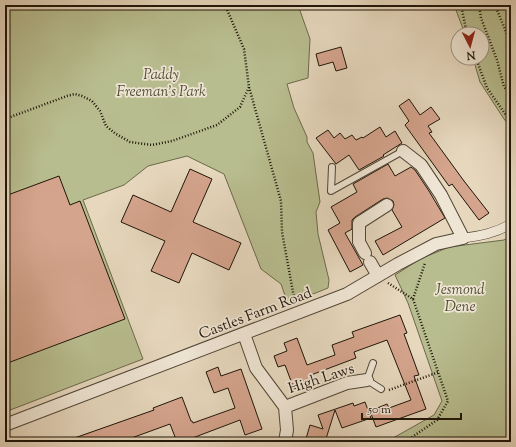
<svg xmlns="http://www.w3.org/2000/svg" width="516" height="447" font-family="'Sorts Mill Goudy',serif">
	<style>
		.green { fill: #b8bd8f; stroke: #6b694c }
		.building { fill: #d5a48d; stroke: #1e1509 }
		.lines { fill: none; stroke-linecap: round; stroke-linejoin: round }
		.service-casing { stroke: #504636; stroke-width: 8 }
		.pedestrian-casing { stroke: #504636; stroke-width: 10 }
		.minor-casing { stroke: #504636; stroke-width: 14 }
		.path { stroke: #1e1509; stroke-width: 2.5; stroke-dasharray: 1 2; stroke-linecap: butt }
		.service { stroke: #efe5d4; stroke-width: 6 }
		.pedestrian { stroke: #efe5d4; stroke-width: 9 }
		.minor { stroke: #efe5d4; stroke-width: 12 }
		.labels { text-anchor: middle; stroke-width: 3.5; stroke-linejoin: round; paint-order: stroke }
		.park-label { font-size: 15px; font-style: italic; fill: #545038; stroke: #efe5d4 }
		.street-label { font-size: 15px; fill: #1e1509; stroke: #efe5d4 }
	</style>
	<rect width="100%" height="100%" fill="#e6d7bd"/>
	<filter id="stains"><feTurbulence type="fractalNoise" baseFrequency=".005" numOctaves="4"/><feColorMatrix values="0 0 0 0 .2 0 0 0 0 .09 0 0 0 0 .02 0 0 0 .5 -.17"/></filter>
	<radialGradient id="worn" r=".72"><stop offset=".6" stop-color="#630" stop-opacity="0"/><stop offset="1" stop-color="#630" stop-opacity=".3"/></radialGradient>
	<path class="green" d="M5 5H298L310 39 308 78 287 84 294 108 307 137V142L313 153 320 202 316 212 318 234 329 280 328 288 288 304 281 284 261 269 224 174 187 156 148 166 124 185 83 200 143 359 5 412Z
		M454 5H511V127L504 119 480 82 473 58H482V34H465Z
		M511 236V442H386L434 415 442 401 408 303 395 275 420 259 449 247 504 240Z"/>
	<path class="building" d="M341 47 347 68 336 71 333 62 319 66 316 54Z
		M409 99 420 115 431 107 440 119 428 126 432 132 429 133 464 181 489 213 479 220 452 184 449 186 405 125 409 121 399 106Z
		M380 127 386 137 395 131 402 143 383 155 384 156 359 170 349 155 336 164 316 138 328 130 334 138 340 133 345 139 352 135 356 140 362 137 363 138Z
		M388 164 395 176 411 167 415 170 429 191 445 218 383 255 375 241 402 227 392 210 394 205 393 201 387 198 383 199 355 217 352 220V229L345 233 363 265 350 272 328 230 340 223 331 207 357 192 353 184Z
		M190 169 212 179 193 222 241 243 229 270 192 253 179 283 151 271 165 241 121 222 133 195 171 212Z
		M59 176 70 205 80 201 125 319 5 364V196Z
		M400 315 407 333 404 334 419 375 414 376 426 409 376 427 370 411 387 404 389 408 411 400 387 340 354 352 356 358 311 375 313 381 294 389 285 365 278 367 274 356 287 351 284 343 297 338 307 365 335 355 332 345 354 337 352 332Z
		M218 367 221 376 241 369 262 429 245 435 240 420 182 442H177L170 424 126 440 127 442H66V441L154 410 153 408 182 397 191 421H192L193 423 235 408 228 388 214 393 206 372Z
		M365 402 371 418 342 428 335 410 325 442H305L310 425 323 429 318 415 353 403 354 406Z"/>
	<g class="lines">
		<g class="service-casing">
			<path id="service" d="M332 167 331 191 403 151
				M373 363 367 380 381 389"/>
		</g>
		<g class="pedestrian-casing">
			<path id="pedestrian" d="M463 238C481 236 495 233 511 224"/>
		</g>
		<g class="minor-casing">
			<path id="minor" d="M365 253 359 242V223L387 205
				M370 262 378 276
				M244 334 256 368 285 407 287 430 285 442
				M285 407 347 383 367 380
				M5 425 347 294 398 264 436 244 463 238 441 195 421 165 403 151"/>
		</g>
		<path class="path" d="M461 5 467 34
			M479 5 481 18 497 60 504 87 511 95
			M495 5 511 44
			M476 58 487 88 511 122
			M249 87 281 201 282 232 295 303
			M5 119 67 96 75 94 82 96 92 101 100 111 106 126 116 134 130 142 152 145 172 141 217 125 240 107 249 87 244 49 225 5
			M388 283 413 299 448 401 437 420 405 442
			M413 299 425 263
			M389 390 439 372"/>
		<use href="#service" class="service"/>
		<use href="#pedestrian" class="pedestrian"/>
		<use href="#minor" class="minor"/>
	</g>
	<g class="labels">
		<g class="park-label">
			<text x="161" y="79">Paddy<tspan x="161" dy="17">Freeman's Park</tspan></text>
			<text x="460" y="294">Jesmond<tspan x="460" dy="17">Dene</tspan></text>
		</g>
		<g class="street-label">
			<text transform="translate(255 313) rotate(-21)" y="5">Castles Farm Road</text>
			<text transform="translate(321 378) rotate(-18)" y="5">High Laws</text>
		</g>
	</g>
	<rect width="516" height="447" fill="none" stroke="#e6d7bd" stroke-width="20"/>
	<rect x="6" y="6" width="504" height="435" fill="none" stroke="#1e1509" stroke-width="2"/>
	<rect x="10" y="10" width="496" height="427" fill="none" stroke="#1e1509"/>
	<g transform="translate(470 46) rotate(174)"><circle r="19" fill="#efe5d4" stroke="#9b9283"/>
	<path d="M0-3L7 15L0 10L-7 15Z" fill="#8f2418"/>
	<text y="-6" font-size="11" font-weight="bold" text-anchor="middle" fill="#1e1509">N</text>
	</g>
	<path d="M362 413v6h99v-6" fill="none" stroke="#1e1509" stroke-width="2"/>
	<text x="368" y="413" font-size="12" fill="#1e1509" stroke="#efe5d4" stroke-width="3" paint-order="stroke">50 m</text>
	<rect width="100%" height="100%" filter="url(#stains)"/>
	<rect width="100%" height="100%" fill="url(#worn)"/>
</svg>
